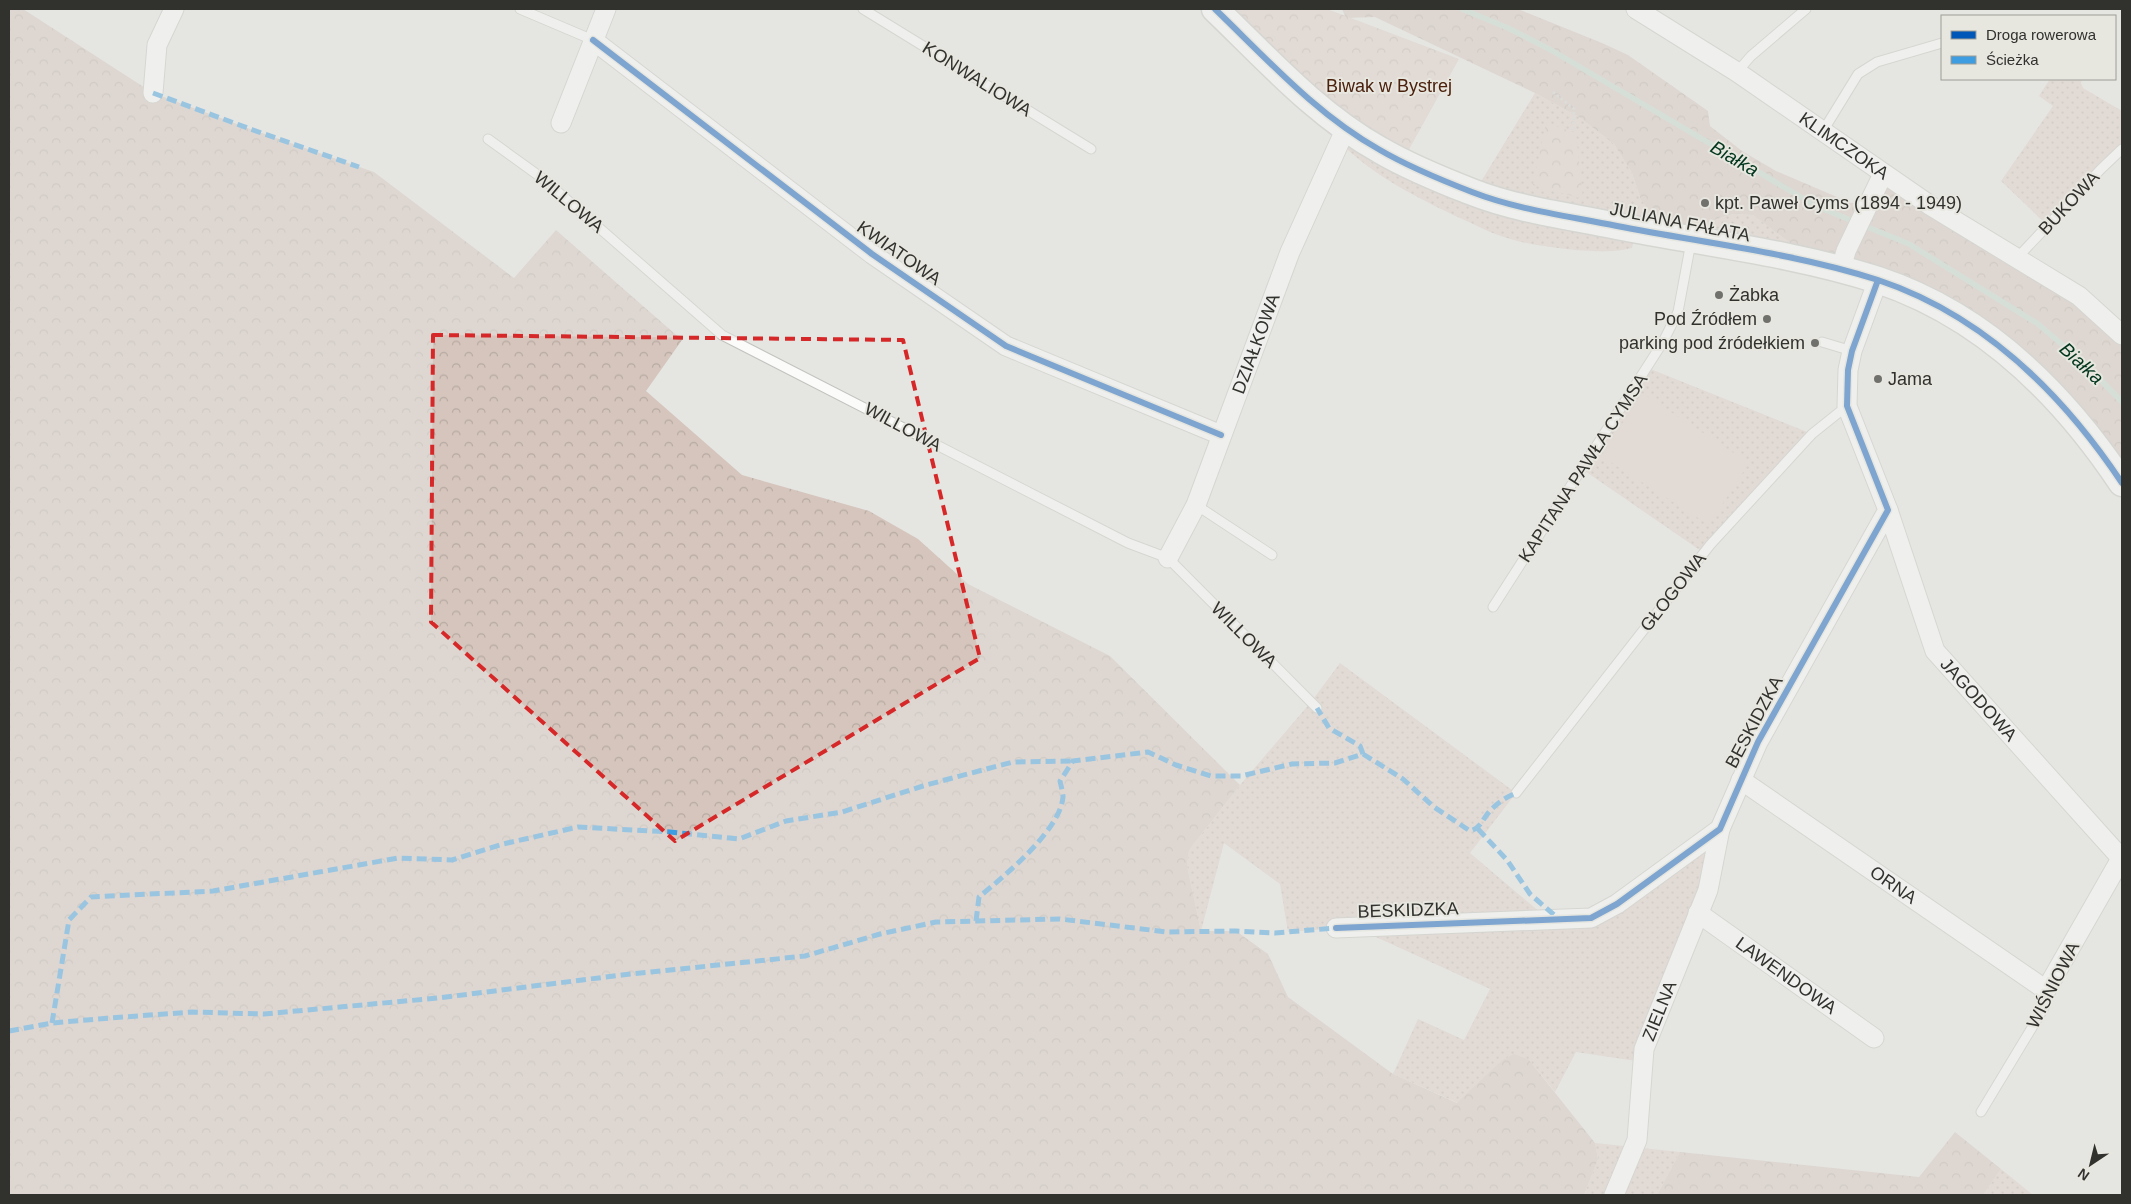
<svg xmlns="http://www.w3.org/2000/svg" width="2131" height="1204" font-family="Arial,sans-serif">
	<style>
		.grass { fill: url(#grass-dots) }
		.forest { fill: url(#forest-crowns) }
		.park { fill: url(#park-crowns) }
		.pitch { fill: #ddcdc4 }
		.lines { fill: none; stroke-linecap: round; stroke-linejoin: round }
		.stream { stroke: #c3d8ca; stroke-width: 5.5 }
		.lane-casing { stroke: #c2c2bf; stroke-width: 11 }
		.street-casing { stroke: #c2c2bf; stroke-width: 21 }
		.secondary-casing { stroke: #c2c2bf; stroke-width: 29 }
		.path { stroke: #d0d0cf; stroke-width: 3; stroke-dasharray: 2.5 2.5; stroke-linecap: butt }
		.lane { stroke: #fbfbfa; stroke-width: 9 }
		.street { stroke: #fbfbfa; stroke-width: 19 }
		.secondary { stroke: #fbfbfa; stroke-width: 26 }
		.quiet { stroke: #3e9de1; stroke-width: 5; stroke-dasharray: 10 5; stroke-linecap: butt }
		.cycleway-casing { stroke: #e7e6df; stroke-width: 9 }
		.cycleway { stroke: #0057b8; stroke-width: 6 }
		.marked { fill: none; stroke: #d62828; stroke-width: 4; stroke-dasharray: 10 6; stroke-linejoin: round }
		.poi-dot { fill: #70706d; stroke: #e7e6df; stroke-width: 2 }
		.labels { text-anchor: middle; stroke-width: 4; stroke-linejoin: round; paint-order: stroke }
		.street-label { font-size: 18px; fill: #31312e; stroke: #e7e6df }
		.park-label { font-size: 18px; fill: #4b210d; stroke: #e7e6df }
		.poi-label { font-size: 18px; fill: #31312e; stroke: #e7e6df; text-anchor: start }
		.water-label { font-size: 19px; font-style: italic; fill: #00361d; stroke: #e7e6df }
	</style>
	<defs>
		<pattern id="grass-dots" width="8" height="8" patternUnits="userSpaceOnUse" patternTransform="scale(1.25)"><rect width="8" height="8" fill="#ddcdc4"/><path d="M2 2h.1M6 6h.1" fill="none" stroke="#beb0a9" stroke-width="1.8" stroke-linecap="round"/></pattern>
		<pattern id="forest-crowns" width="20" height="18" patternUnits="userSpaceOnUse" patternTransform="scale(1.25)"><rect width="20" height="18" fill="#d5c5bc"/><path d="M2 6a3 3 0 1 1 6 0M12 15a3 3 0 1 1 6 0" fill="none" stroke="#b7aaa2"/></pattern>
		<pattern id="park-crowns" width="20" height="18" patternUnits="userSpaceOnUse" patternTransform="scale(1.25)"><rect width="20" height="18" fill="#ddcdc4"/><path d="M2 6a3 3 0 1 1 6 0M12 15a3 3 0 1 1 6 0" fill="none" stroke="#beb0a9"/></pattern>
	</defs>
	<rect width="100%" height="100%" fill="#e5e5e1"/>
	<path class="grass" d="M2050 79H2082L2081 83 2083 88 2122 111V149L2048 226 2001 181 2053 106 2039 96Z
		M1535 93 1579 117 1614 144 1632 173 1641 200 1693 231 1718 218 1734 214 1753 215 1806 255 1636 230 1632 248C1614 253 1594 251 1575 250 1551 247 1527 245 1504 237 1490 233 1476 225 1462 219 1422 200 1381 180 1348 150L1346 128 1474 193Z
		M1648 368 1812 434 1704 553 1582 469Z
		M1340 663 1516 793 1470 853 1548 919 1591 918 1720 829 1643 1062 1576 1052 1555 1092 1529 1060 1501 1061 1458 1103 1393 1074 1418 1019 1464 1040 1490 989 1354 927 1288 932 1280 884 1224 843 1201 931 1187 866 1189 850 1240 785 1311 702Z
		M1595 1143 1680 1152 1657 1195H1584L1598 1159Z
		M2001 1169 2033 1195H1983Z"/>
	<path class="forest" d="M9 9H23L153 93 253 130 374 172 514 278 556 230 682 340 646 391 742 475 869 511 918 539 968 584 1110 656 1240 785 1189 850 1187 866 1201 931H1236L1268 954 1288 997 1393 1074 1457 1103 1501 1061 1514 1054 1529 1060 1595 1143 1598 1159 1584 1195H9Z
		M1342 9H1518L1602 43 1628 55 1708 111 1710 126 1742 151 1776 171 1851 203 1870 201 1883 174 2122 335V483L2017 359 1806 255 1753 215 1734 214 1718 218 1693 232 1675 229 1657 219 1641 200 1632 173 1614 144 1579 117 1535 93 1375 17 1346 18Z
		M1955 1132 2001 1169 1983 1195H1657L1680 1152 1919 1177Z"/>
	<path class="park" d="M1232 9H1327L1459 59 1407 153 1361 126 1303 84 1282 55Z
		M1546 123 1576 133 1583 199 1533 185Z"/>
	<path class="pitch" d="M1642 393 1749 463 1709 525 1601 456Z"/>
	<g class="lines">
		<path class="stream" d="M1462 9 1508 28 1551 50 1816 206 1909 244 2038 324 2085 364 2122 402"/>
		<g class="lane-casing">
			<path id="lane" d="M520 9 593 40
				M863 9 1091 149
				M1737 72 1751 56 1806 9
				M1823 131 1858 74 1877 62 1942 43
				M488 139 542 178 722 335 1128 543 1168 558 1317 708
				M2017 258 2101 169 2122 149
				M1822 342 1852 351
				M1196 505 1272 555
				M1493 607 1663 342 1678 312 1691 242
				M1516 793 1710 545 1812 434 1847 406
				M1981 1112 2045 1006 2046 990"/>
		</g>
		<g class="street-casing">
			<g id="street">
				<path id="s1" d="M1636 9 1737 72 1931 206 2079 296 2122 335"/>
				<path d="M593 40 872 254 1006 346 1221 435"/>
				<path d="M153 93 157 45 174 9"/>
				<path d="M561 123 606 9"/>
				<path d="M1841 269 1846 251 1883 174"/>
				<path id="s2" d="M1888 510 1935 651 2121 858"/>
				<path id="s3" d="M1168 558 1196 505 1290 252 1346 128"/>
				<path id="s4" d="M1741 780 2046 990 2122 857"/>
				<path id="s5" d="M1698 913 1874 1038"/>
				<path d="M1336 928 1591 918 1617 904 1720 829 1758 742 1888 510 1847 406 1848 370 1852 351 1878 280"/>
				<path id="s6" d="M1614 1195 1637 1140 1644 1049 1708 890 1720 829"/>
			</g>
		</g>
		<g class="secondary-casing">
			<path id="secondary" d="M1215 9C1267 59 1317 115 1380 150 1409 167 1441 180 1472 192 1518 210 1569 216 1617 226 1704 243 1794 253 1878 280 1983 315 2062 393 2122 483"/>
		</g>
		<path class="path" d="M1553 92 1574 109 1573 132"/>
		<use href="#lane" class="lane"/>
		<use href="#street" class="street"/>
		<use href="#secondary" class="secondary"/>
		<path class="quiet" d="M153 93 253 130 359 167
			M1363 754 1403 779 1434 807 1470 831C1481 828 1482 820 1489 812 1496 804 1506 797 1516 793
			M1478 829 1507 860 1530 894 1559 919
			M976 921 979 897C1004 876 1060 831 1063 797 1063 792 1061 786 1060 781L1073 761 1148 752 1176 765 1211 776H1241L1292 764 1335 763 1363 754 1360 746 1329 728 1317 708
			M52 1023 69 920 91 897 213 891 398 858 452 860 503 844 578 827 670 832 739 839 786 821 842 812 926 785 1013 762 1073 761
			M9 1031 52 1023 110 1018 192 1012 264 1014 438 998 622 975 805 956 880 934 936 922 1060 919 1167 932 1236 931 1275 933 1336 928"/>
		<g class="cycleway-casing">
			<path id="cycleway" d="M1215 9C1267 59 1317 115 1380 150 1409 167 1441 180 1472 192 1518 210 1569 216 1617 226 1704 243 1794 253 1878 280 1983 315 2062 393 2122 483
				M593 40 872 254 1006 346 1221 435
				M1336 928 1591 918 1617 904 1720 829 1758 742 1888 510 1847 406 1848 370 1852 351 1878 280"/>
		</g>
		<use href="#cycleway" class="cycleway"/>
	</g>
	<path d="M0 0H2131V1204H0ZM433 335 903 340 980 658 675 841 431 622Z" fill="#e5e5e1" fill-opacity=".55" fill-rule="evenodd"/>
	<path class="marked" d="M433 335 903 340 980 658 675 841 431 622Z"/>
	<g class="poi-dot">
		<circle cx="1705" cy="203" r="5"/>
		<circle cx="1719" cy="295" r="5"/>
		<circle cx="1767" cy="319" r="5"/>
		<circle cx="1815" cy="343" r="5"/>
		<circle cx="1878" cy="379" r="5"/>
	</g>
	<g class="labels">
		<g class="street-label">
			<text transform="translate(977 79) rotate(32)" y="6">KONWALIOWA</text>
			<text dy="6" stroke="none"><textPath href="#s1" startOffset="249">KLIMCZOKA</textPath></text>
			<text transform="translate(569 202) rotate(40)" y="6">WILLOWA</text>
			<text transform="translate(2069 203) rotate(-47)" y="6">BUKOWA</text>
			<text transform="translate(1680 222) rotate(11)" y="6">JULIANA FAŁATA</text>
			<text transform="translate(899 253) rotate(35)" y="6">KWIATOWA</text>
			<text dy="6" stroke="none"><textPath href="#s3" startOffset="232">DZIAŁKOWA</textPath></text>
			<text transform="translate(903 427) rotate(28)" y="6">WILLOWA</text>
			<text transform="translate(1583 468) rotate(-57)" y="6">KAPITANA PAWŁA CYMSA</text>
			<text transform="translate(1673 592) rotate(-52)" y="6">GŁOGOWA</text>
			<text transform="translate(1244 635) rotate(45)" y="6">WILLOWA</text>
			<text dy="6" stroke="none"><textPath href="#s2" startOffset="214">JAGODOWA</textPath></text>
			<text transform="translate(1754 722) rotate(-62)" y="6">BESKIDZKA</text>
			<text dy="6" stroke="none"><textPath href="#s4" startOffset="185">ORNA</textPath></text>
			<text transform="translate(1408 910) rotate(-2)" y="6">BESKIDZKA</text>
			<text dy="6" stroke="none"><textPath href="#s5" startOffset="108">LAWENDOWA</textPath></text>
			<text transform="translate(2053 985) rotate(-63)" y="6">WIŚNIOWA</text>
			<text dy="6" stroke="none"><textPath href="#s6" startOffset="192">ZIELNA</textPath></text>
		</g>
		<g class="park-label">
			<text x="1389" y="92">Biwak w Bystrej</text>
		</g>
		<g class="poi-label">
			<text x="1715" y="209">kpt. Paweł Cyms (1894 - 1949)</text>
			<text x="1729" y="301">Żabka</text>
			<text x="1757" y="325" text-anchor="end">Pod Źródłem</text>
			<text x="1805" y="349" text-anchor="end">parking pod źródełkiem</text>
			<text x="1888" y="385">Jama</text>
		</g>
		<g class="water-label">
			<text transform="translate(1735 158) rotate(30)" y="7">Białka</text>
			<text transform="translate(2082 363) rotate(43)" y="7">Białka</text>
		</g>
	</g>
	<rect width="2131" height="1204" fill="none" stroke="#31312e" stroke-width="20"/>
	<rect x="1941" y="15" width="175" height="65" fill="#e7e6df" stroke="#9e9e98"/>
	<rect x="1951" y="31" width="25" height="8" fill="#0057b8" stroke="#9e9e98"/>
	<text x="1986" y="40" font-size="15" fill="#31312e">Droga rowerowa</text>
	<rect x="1951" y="56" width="25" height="8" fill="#3e9de1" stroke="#9e9e98"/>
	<text x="1986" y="65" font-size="15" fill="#31312e">Ścieżka</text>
	<g transform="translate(2091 1164) rotate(215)" stroke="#e7e6df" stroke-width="4" paint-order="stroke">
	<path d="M0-4L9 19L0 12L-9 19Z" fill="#31312e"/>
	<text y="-8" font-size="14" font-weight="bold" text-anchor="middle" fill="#31312e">N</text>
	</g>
</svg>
